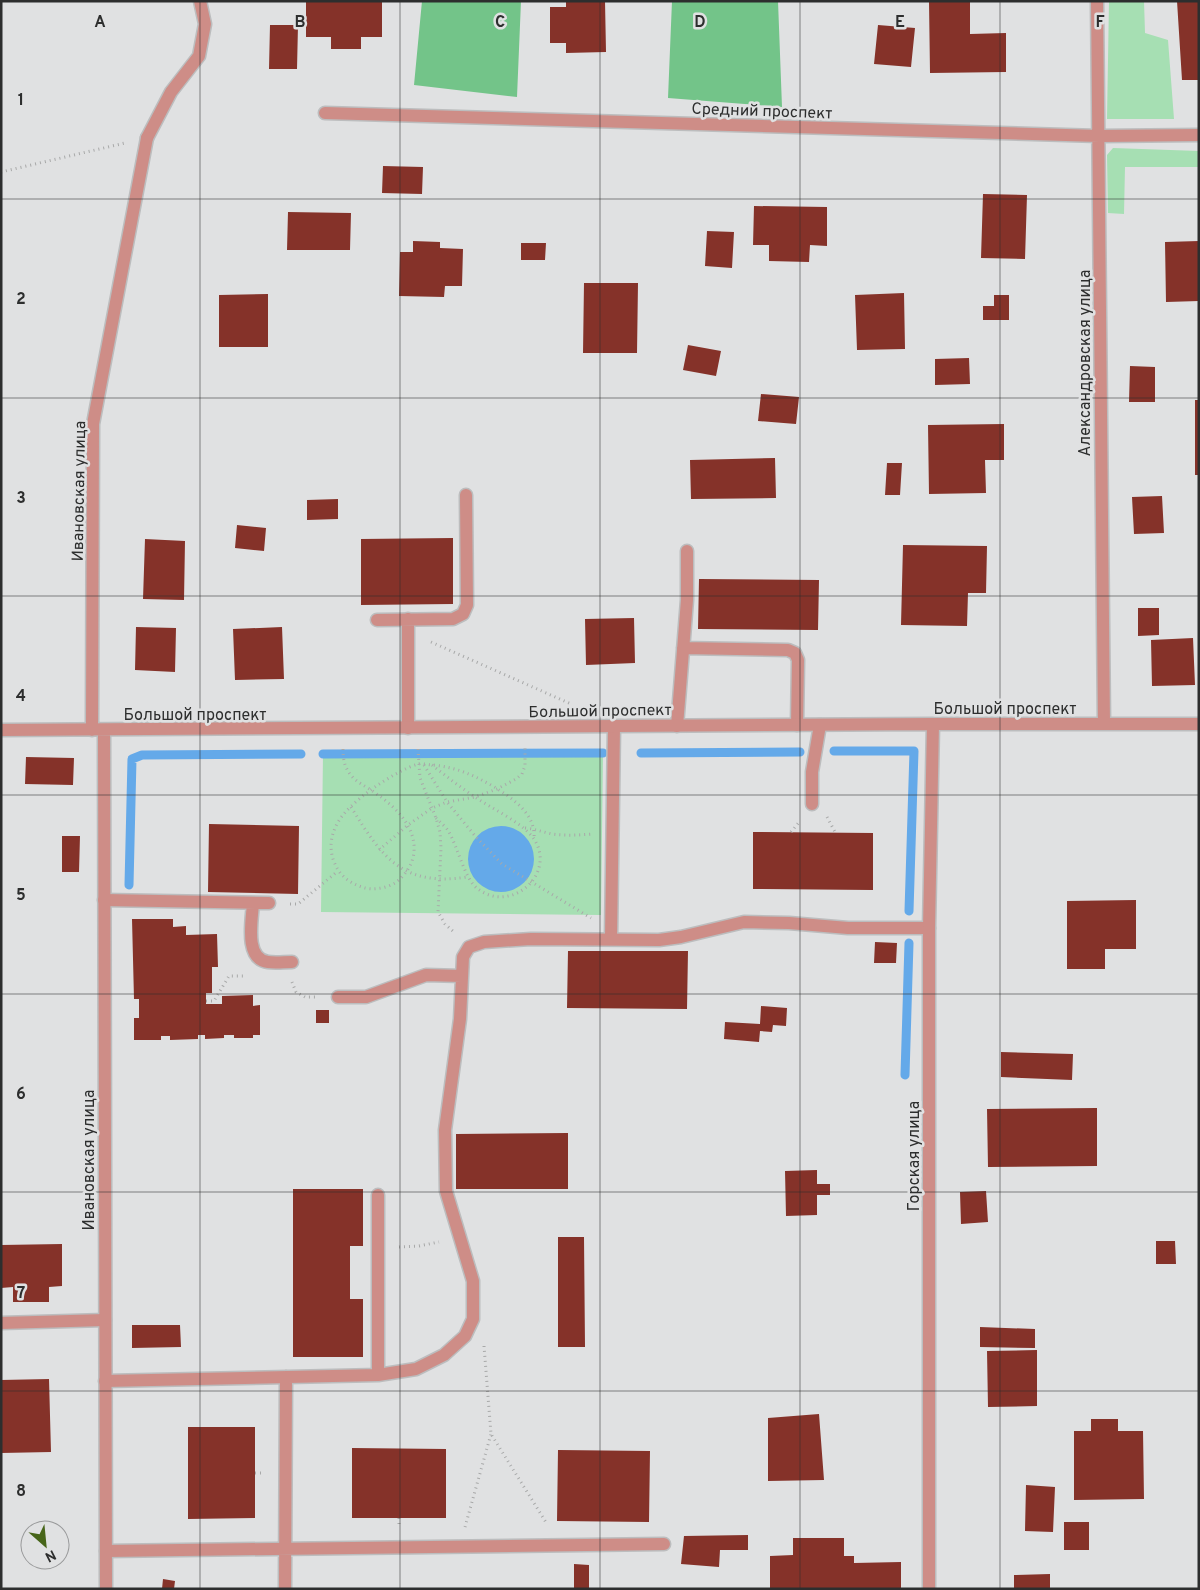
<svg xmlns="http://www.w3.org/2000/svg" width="1200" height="1590" font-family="Overpass,sans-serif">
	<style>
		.green { fill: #a6dfb3 }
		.forest { fill: #73c489 }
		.water { fill: #64a9e9 }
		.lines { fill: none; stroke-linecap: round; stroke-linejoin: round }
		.stream { stroke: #64a9e9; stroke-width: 9 }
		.building { fill: #853229 }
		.service-casing { stroke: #bcbdbe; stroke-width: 15 }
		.minor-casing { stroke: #bcbdbe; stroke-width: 15 }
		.path { stroke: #a8a9a9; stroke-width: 3; stroke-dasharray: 1 4; stroke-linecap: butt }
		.service { stroke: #ce8d87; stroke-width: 12 }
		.minor { stroke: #ce8d87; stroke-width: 12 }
		.grid { fill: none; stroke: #2d2e2e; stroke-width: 1; stroke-opacity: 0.55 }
		.labels { text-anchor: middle; stroke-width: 5; stroke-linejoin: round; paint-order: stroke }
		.street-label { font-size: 16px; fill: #2d2e2e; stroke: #e0e1e2 }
		.grid-label { font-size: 16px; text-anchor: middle; font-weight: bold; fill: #2d2e2e; stroke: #e0e1e2; stroke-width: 5; stroke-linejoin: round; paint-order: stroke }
	</style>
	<rect width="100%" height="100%" fill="#e0e1e2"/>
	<path class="green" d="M1109 1H1144L1145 33 1168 40 1174 119H1107Z
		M1113 148 1199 151V167H1125L1124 214 1108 213 1107 155Z
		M603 753 601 915 321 912 323 754Z"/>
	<path class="forest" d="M422 1H521L517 97 414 85Z
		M672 1H778L782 107 668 98Z"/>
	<path class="water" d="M468 859a33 33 0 1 1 66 0a33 33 0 1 1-66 0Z"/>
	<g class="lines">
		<path class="stream" d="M834 751H914L909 911
			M641 753 800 752
			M323 754 603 753
			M129 885 132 759 142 755 301 754
			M905 1075 909 943"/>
	</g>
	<path class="building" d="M306 1H382V37H361V49H331V37H306Z
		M566 1H605L606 52 566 53V43H550V7H566Z
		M929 1H970V34L1006 33V72L930 73Z
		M1177 1H1199V80H1182Z
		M270 25H298L297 69H269Z
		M878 25 915 28 911 67 874 64Z
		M383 166 423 167 422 194 382 193Z
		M983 194 1027 195 1025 259 981 258Z
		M754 206 827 207V246L810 245 809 262 769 261V245H753Z
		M288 212 351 213 350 250H287Z
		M707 231 734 232 732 268 705 266Z
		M413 241 440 242V248L463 249 462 286H445L444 297 399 296 400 252H413Z
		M1199 241V301L1166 302 1165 242Z
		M521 243H546L545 260H521Z
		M584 283H638L637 353H583Z
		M904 293 905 349 857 350 855 295Z
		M268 294V347H219V295Z
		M994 295H1009V320H983V306H994Z
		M688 345 721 351 716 376 683 370Z
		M969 358 970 384 935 385V359Z
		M1130 366 1155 367V402H1129Z
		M761 394 799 397 796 424 758 421Z
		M1195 400H1199V475H1195Z
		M1004 424V460H985L986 493 929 494 928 425Z
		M775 458 776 498 691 499 690 460Z
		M887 463H902L900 495H885Z
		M1162 496 1164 533 1134 534 1132 497Z
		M338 499V519L307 520V500Z
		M237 525 266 528 264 551 235 548Z
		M453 538V604L361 605V539Z
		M145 539 185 541 184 600 143 599Z
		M903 545 987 546 986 593H968L967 626 901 625Z
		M699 579 819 580 818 630 698 629Z
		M1138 608H1159V635L1138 636Z
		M634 618 635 663 586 665 585 619Z
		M136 627 176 628 175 672 135 670Z
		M282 627 284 679 235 680 233 629Z
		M1193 638 1195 685 1152 686 1151 640Z
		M26 757 74 758 73 785 25 784Z
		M209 824 299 826 298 894 208 892Z
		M753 832 873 833V890L753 889Z
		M62 836H80L79 872H62Z
		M1136 900V949H1105V969H1067V901Z
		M132 919H173V927L186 926V935L217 934 218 967H212V993H206V1004H222V996L253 995V1006L260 1005V1035H253V1038H234V1035H224V1038L205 1039V1035H198V1039L170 1040V1036H161V1040H134V1018H139V999H134Z
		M875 942 897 943 896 963H874Z
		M568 951H688L687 1009 567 1008Z
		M761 1006 787 1008 786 1026 773 1025 772 1032 760 1031 759 1042 724 1039 725 1022 760 1024Z
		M316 1010H329V1023H316Z
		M1001 1052 1073 1054 1072 1080 1001 1077Z
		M1097 1108V1166L988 1167 987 1109Z
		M568 1133V1189H456V1134Z
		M817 1170V1184H830V1195H817V1215L786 1216 785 1171Z
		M293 1189H363V1246H350V1299H363V1357H293Z
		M986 1191 988 1222 961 1224 960 1192Z
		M558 1237H584L585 1347H558Z
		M1156 1241H1175L1176 1264H1156Z
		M62 1244V1286L49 1287V1302H13V1287L1 1288V1245Z
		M132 1325H180L181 1347 132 1348Z
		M980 1327 1035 1329V1348L980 1347Z
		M1037 1350V1406L988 1407 987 1351Z
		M49 1379 51 1452 1 1453V1380Z
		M819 1414 824 1480 768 1481V1418Z
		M1091 1419H1118V1431H1143L1144 1499 1074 1500V1431H1091Z
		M188 1427H255V1518L188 1519Z
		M352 1448 446 1449V1518H352Z
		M558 1450 650 1451 649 1522 557 1521Z
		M1026 1485 1055 1487 1053 1532 1025 1531Z
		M1064 1522H1089V1550H1064Z
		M748 1535V1550H720L719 1567 681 1564 684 1536Z
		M793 1538H844V1556H854V1563L901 1562V1589H770V1556L793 1555Z
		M574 1564 589 1565V1589H574Z
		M1050 1574V1589H1014V1575Z
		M163 1579 175 1581 174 1589H162Z"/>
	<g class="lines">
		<g class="service-casing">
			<path id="service" d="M147 138 171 92 199 56 205 24 200 1
				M408 619V728
				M377 620 453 619 463 614 467 605 466 495
				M683 648 788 650 795 653 798 660 797 725
				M677 726 687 600V551
				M812 804V772L820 725
				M104 900 269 903
				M253 903C252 920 244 959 268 962 275 963 284 962 292 962
				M611 939 614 727
				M338 997H366L426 975 462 976
				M378 1195V1375
				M1 1323 105 1320
				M105 1381 378 1375 416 1369 444 1355 465 1336 473 1319V1281L446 1191 445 1130 460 1019 463 957 469 947 484 942 531 939 659 940 681 937 744 922 789 923 848 928H929
				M106 1551 664 1544
				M285 1589 286 1377"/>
		</g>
		<g class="minor-casing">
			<path id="minor" d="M1097 1 1104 724
				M325 113 1099 136 1199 135
				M1 730 933 724H1199
				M92 730 93 424 147 138
				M104 731 106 1589
				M929 1589V928L933 724"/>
		</g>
		<path class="path" d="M1 172 125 143
			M431 642 571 704
			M343 749C343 758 344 766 350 774 355 781 363 785 371 790 392 804 416 824 414 852 413 864 405 876 395 883 386 888 372 891 362 887 350 883 340 876 335 864 329 851 330 837 337 824 348 802 395 771 418 764 422 763 428 765 433 765 456 767 476 776 496 788 515 800 536 815 534 839
			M418 749 420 778 436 818 440 832 441 848 438 912 445 924 455 933
			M424 765 447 802 476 837 502 864 591 918
			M432 765C446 776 460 787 475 797 492 809 522 822 534 839 557 874 511 914 478 889 465 880 458 848 449 832 446 827 441 823 436 818
			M351 807C382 857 402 887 467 877
			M827 817 835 832
			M525 828C535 829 543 832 552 834 566 836 579 835 593 834
			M791 832 800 821
			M379 850 408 825 432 808 447 802 475 797 497 789 516 779 522 774 525 766V747
			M290 904H298L338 871
			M292 982 296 992 305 997H318
			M206 1001H214L229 976H246
			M399 1247 419 1246 439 1242
			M484 1346 491 1434 547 1524
			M255 1473H265
			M399 1518V1528
			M465 1527 491 1434"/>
		<use href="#service" class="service"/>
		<use href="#minor" class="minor"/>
	</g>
	<path class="grid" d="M200 1V1589M400 1V1589M600 1V1589M800 1V1589M1000 1V1589M1 199H1199M1 398H1199M1 596H1199M1 795H1199M1 994H1199M1 1192H1199M1 1391H1199"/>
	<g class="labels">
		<g class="street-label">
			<text transform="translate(762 110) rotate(2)" y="6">Средний проспект</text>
			<text transform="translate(1084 363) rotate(-90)" y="6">Александровская улица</text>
			<text transform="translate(78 491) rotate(-89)" y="6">Ивановская улица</text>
			<text x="1005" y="714">Большой проспект</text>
			<text transform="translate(600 710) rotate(-1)" y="6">Большой проспект</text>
			<text x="195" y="720">Большой проспект</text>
			<text transform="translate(913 1156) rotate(-90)" y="6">Горская улица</text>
			<text transform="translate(88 1160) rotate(-90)" y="6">Ивановская улица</text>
		</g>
	</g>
	<g class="grid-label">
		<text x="100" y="27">A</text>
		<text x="300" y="27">B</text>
		<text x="500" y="27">C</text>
		<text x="700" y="27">D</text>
		<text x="900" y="27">E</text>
		<text x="1100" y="27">F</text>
		<text x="21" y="105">1</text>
		<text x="21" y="304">2</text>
		<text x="21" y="503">3</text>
		<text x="21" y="701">4</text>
		<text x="21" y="900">5</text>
		<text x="21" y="1099">6</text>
		<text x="21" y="1298">7</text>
		<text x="21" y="1496">8</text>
	</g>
	<rect width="1200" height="1590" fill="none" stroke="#2d2e2e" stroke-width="5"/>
	<g transform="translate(45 1545) rotate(153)"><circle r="24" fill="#e0e1e2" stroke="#98999a"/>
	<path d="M0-4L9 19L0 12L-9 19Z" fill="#476519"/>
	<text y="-8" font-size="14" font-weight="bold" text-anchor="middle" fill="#2d2e2e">N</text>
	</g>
</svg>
